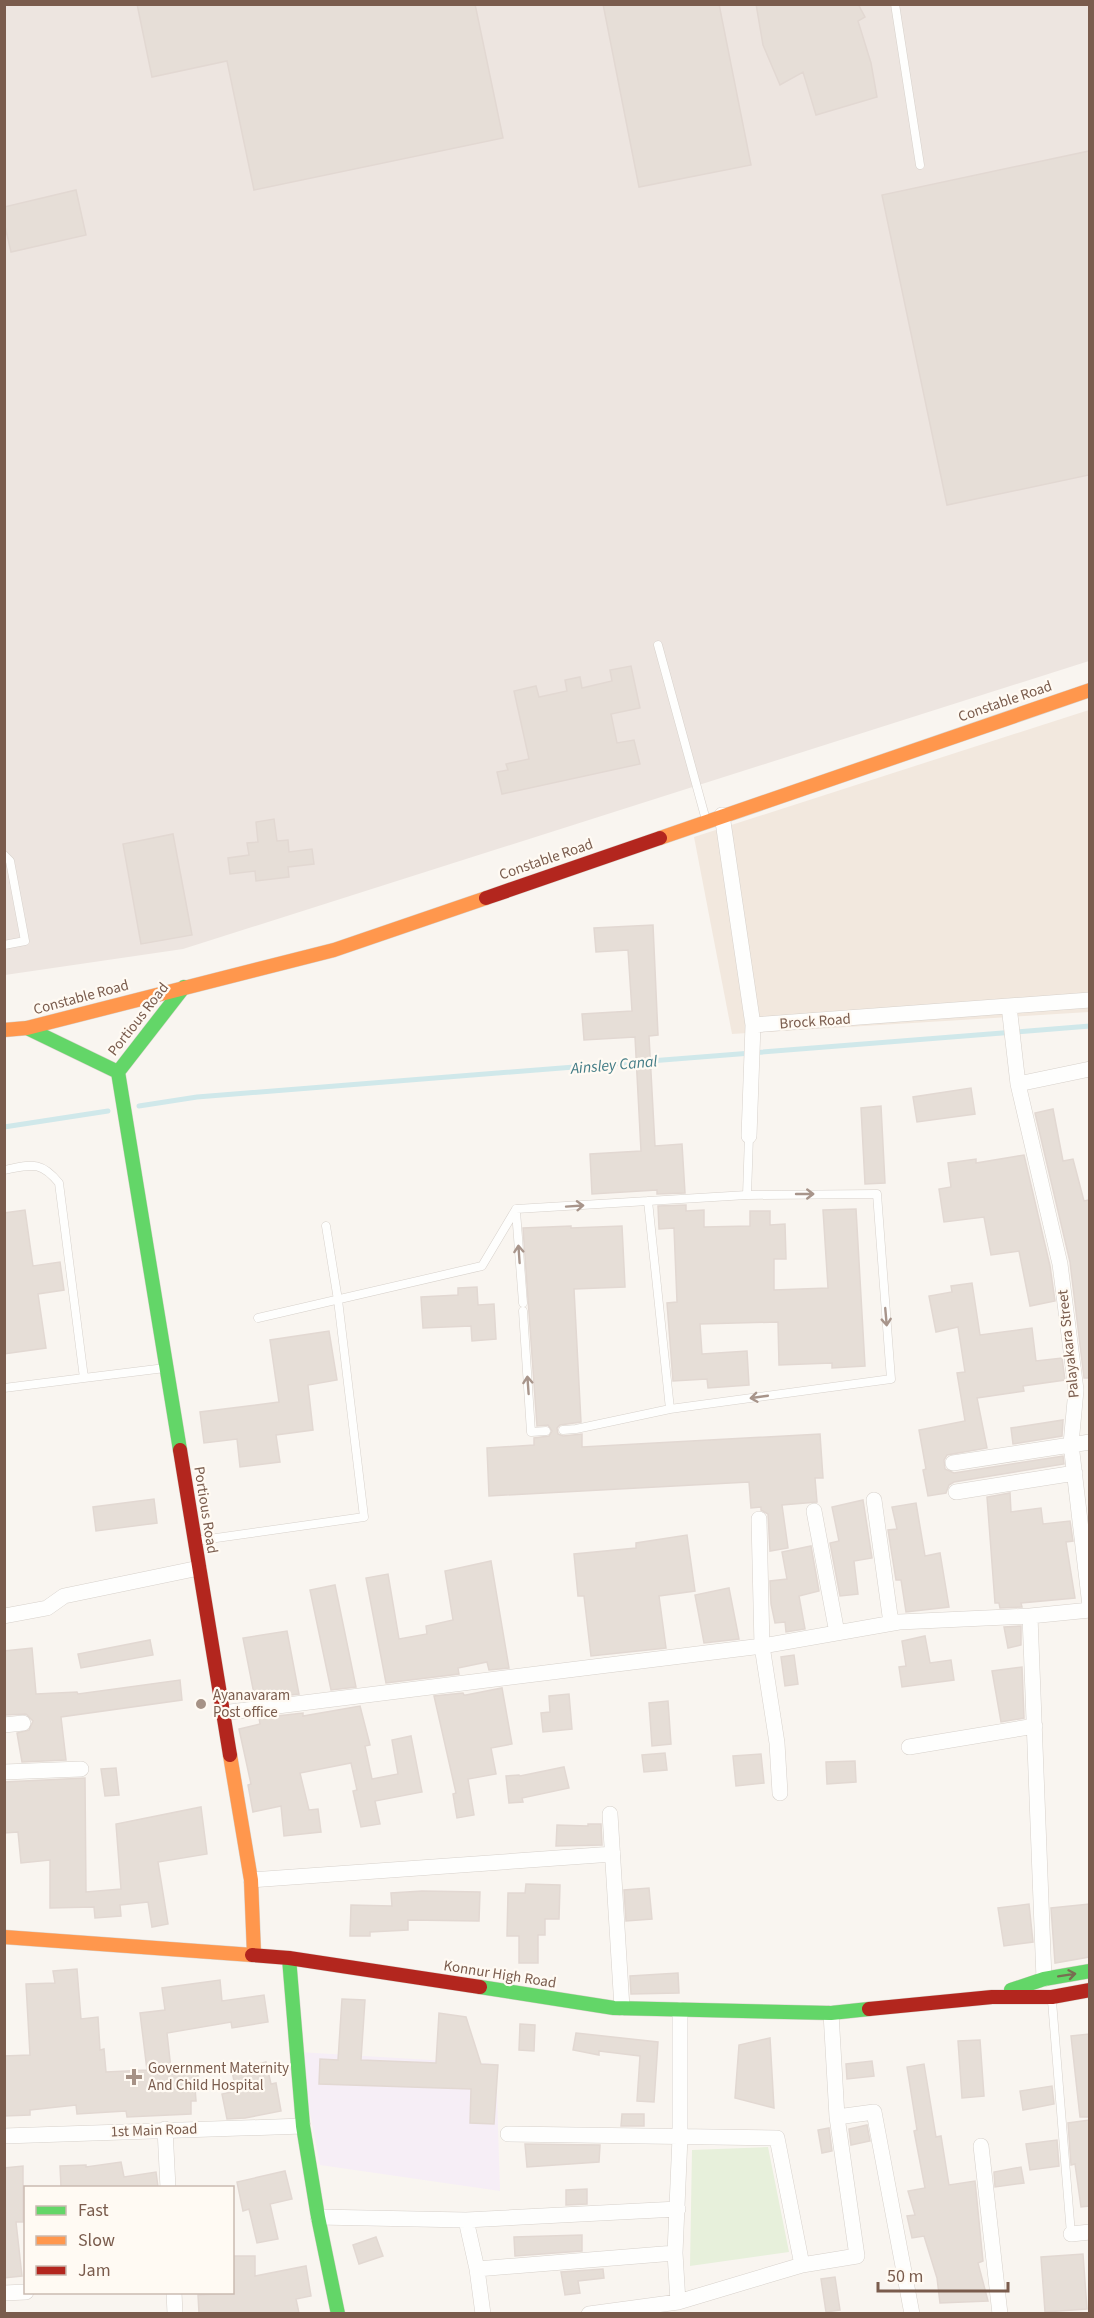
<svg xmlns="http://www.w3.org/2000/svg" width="1094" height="2318" font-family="'Source Sans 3',sans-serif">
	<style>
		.residential { fill: #f2e8de }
		.industrial { fill: #ede5e0 }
		.education { fill: #f6eef6 }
		.green { fill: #e7f0db }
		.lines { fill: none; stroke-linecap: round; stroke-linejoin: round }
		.stream { stroke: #d0e8ea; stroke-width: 5 }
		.building { fill: #e6ded7; stroke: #e2d8d2; stroke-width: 1.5 }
		.lane-casing { stroke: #d7d1cb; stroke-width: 9 }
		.street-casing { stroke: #d7d1cb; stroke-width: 16 }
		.fast-casing { stroke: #d9d2cb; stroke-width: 15 }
		.slow-casing { stroke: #d9d2cb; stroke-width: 15 }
		.jam-casing { stroke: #d9d2cb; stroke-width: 15 }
		.lane { stroke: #fefefd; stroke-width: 8 }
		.street { stroke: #fefefd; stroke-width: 15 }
		.fast { stroke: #63d668; stroke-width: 14 }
		.slow { stroke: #ff974d; stroke-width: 14 }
		.jam { stroke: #b3261e; stroke-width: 14 }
		.oneway { stroke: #a8958b }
		.oneway2 { stroke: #776e51 }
		.poi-dot { fill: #a69286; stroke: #fffaf3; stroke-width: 2 }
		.labels { text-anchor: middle; stroke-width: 4.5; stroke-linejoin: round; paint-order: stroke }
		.street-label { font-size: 15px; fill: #7a5c4d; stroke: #fffaf3 }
		.poi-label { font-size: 15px; fill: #7a5c4d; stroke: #fffaf3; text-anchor: start }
		.water-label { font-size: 16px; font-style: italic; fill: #437c86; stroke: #fffaf3 }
	</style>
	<rect width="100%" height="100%" fill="#f9f5f0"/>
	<path class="residential" d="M1089 710V1012L732 1034 694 837Z"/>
	<path class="industrial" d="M4 5H1089V661L183 949 5 975Z"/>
	<path class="education" d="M298 2052 496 2064 500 2191 320 2165Z"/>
	<path class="green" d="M768 2147 789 2252 690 2266 692 2150Z"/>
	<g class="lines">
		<path class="stream" d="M139 1106 197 1097 1090 1026
			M4 1127 108 1111"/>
	</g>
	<path class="building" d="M137 4H475L503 138 254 190 227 61 152 77Z
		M603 4H719L751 165 639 187Z
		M756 4H858L865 17 858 21 871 63 877 97 816 115 803 72 780 85 763 45Z
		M1089 151V475L947 505 882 195Z
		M76 190 86 235 11 252 4 222V207Z
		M631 666 640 708 611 714 617 743 634 740 640 764 502 794 497 772 508 770 506 764 529 759 514 691 536 686 539 697 567 691 565 680 580 677 582 688 612 681 610 670Z
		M274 819 277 841 288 840 289 852 312 849 314 864 288 867 289 877 256 881 255 871 230 874 228 858 249 855 247 843 258 842 256 822Z
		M173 834 192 935 141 944 123 844Z
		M653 925 658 1035 649 1036 655 1146 682 1144 685 1193 657 1194V1190L592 1194 590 1154 641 1151 635 1037 584 1040 582 1014 632 1011 628 950 596 952 594 928Z
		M971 1088 975 1114 917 1122 913 1097Z
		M881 1106 885 1183 865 1184 861 1108Z
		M1053 1109 1063 1161 1073 1159 1084 1201 1089 1200V1378H1084L1070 1262 1035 1113Z
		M1024 1155 1050 1266 1055 1301 1030 1306 1019 1251 991 1255 984 1217 944 1222 939 1189 951 1187 948 1163 976 1159V1163Z
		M686 1205V1211L704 1210V1227L750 1226V1211H770V1225L785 1224 786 1259H774V1290L828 1288 823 1210 856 1209 865 1366 832 1368V1363L779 1365 778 1322 700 1324 702 1354 747 1351 749 1385 708 1388 707 1379 673 1381 667 1303 677 1302 674 1228 659 1229 658 1206Z
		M25 1210 33 1266 60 1262 64 1290 38 1294 46 1348 4 1354V1213Z
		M571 1226V1228L622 1226 625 1287 574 1289 581 1422 560 1425 557 1428 558 1434 563 1436 582 1434V1447L820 1434 823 1478H815L817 1502 782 1505 788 1548 770 1551 768 1514 761 1510V1507L751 1508 749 1482 489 1496 487 1448 534 1445V1438L549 1436 552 1431 548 1425 537 1426 523 1228Z
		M972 1283 980 1335 1032 1328 1036 1361 1062 1358 1065 1380 1023 1386 1024 1391 977 1398 987 1448 947 1455 944 1460 945 1469 954 1473 1063 1456 1064 1464 954 1482 949 1485 946 1493 928 1496 923 1470 926 1469 919 1430 965 1421 957 1373 965 1372 958 1327 936 1332 929 1296 952 1292 951 1286Z
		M477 1287 478 1305 494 1304 496 1339 472 1341 471 1326 423 1328 421 1297 458 1295V1288Z
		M329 1331 337 1380 308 1385 313 1430 276 1435 280 1462 240 1467 237 1439 204 1443 200 1412 279 1402 270 1340Z
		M1063 1420 1062 1436 1013 1444 1011 1428Z
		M1010 1493 1011 1512 1041 1508 1043 1524 1070 1521 1073 1541 1066 1542 1075 1598 1021 1603 1022 1607 1000 1608 999 1603H995L987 1497Z
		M154 1499 157 1523 96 1531 93 1507Z
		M863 1500 872 1558 854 1561 858 1594 840 1596 830 1543 839 1541 832 1507Z
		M916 1503 925 1556 940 1553 949 1607 906 1612 901 1580H896L888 1530 897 1529 892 1507Z
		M687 1535 695 1591 659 1596 666 1648 591 1656 584 1596H578L574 1554 636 1548V1543Z
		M811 1546 819 1591 799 1596 805 1629 786 1632 785 1622 775 1623 771 1604 770 1581 787 1579 782 1552Z
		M491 1561 509 1668 489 1670 487 1662 458 1668 459 1674 386 1683 366 1578 388 1574 399 1639 427 1634 426 1626 453 1620 445 1571Z
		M335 1585 356 1687 331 1690 310 1590Z
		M729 1588 739 1639 704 1643 695 1595Z
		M1021 1626V1645L1008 1648 1004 1627Z
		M287 1631 299 1694 255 1699 243 1638Z
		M925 1636 930 1663 951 1660 954 1680 902 1687 899 1667 906 1666 902 1641Z
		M150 1640 153 1655 81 1668 78 1654Z
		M32 1648 36 1694 77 1692 78 1694 180 1680 182 1700 61 1717 66 1760 22 1762 17 1733 29 1730 33 1721 26 1714 4 1715V1651Z
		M794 1655 798 1684 785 1686 781 1657Z
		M1022 1667 1024 1718 1001 1722 992 1671Z
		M502 1688 512 1744 491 1748 496 1774 468 1779 474 1815 457 1818 453 1794 456 1793 434 1696 463 1693 464 1695H466Z
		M569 1694 572 1729 543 1732 541 1713 550 1712 549 1696Z
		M668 1701 671 1744 652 1746 649 1703Z
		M360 1706 370 1745 365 1746 372 1779 398 1774 392 1740 411 1736 422 1792 375 1801 380 1824 361 1827 353 1791 357 1790 351 1763 300 1773 309 1810 318 1809 321 1832 284 1836 281 1806 253 1812 248 1785 251 1784 239 1729 260 1724 259 1718 303 1713V1716Z
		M665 1753 667 1770 644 1772 642 1755Z
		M761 1754 764 1783 736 1786 733 1756Z
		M855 1761 856 1782 827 1784 826 1762Z
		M564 1767 569 1788 522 1798 523 1802 509 1803 506 1776 519 1775 520 1776Z
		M116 1768 119 1795 105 1796 101 1769Z
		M85 1778 86 1892 121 1889 116 1824 201 1807 207 1854 158 1862 168 1924 152 1927 148 1902 120 1905 121 1916 95 1918 94 1907 50 1908V1860L21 1863 18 1832 4 1833V1782Z
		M588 1824H601L602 1845 556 1846 557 1825 588 1826Z
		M526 1884 560 1885 559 1919H545V1935H538V1963H519V1936H507L508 1893H525Z
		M649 1888 652 1919 626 1921 624 1890Z
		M422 1891 480 1892 479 1921 408 1920V1930L370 1932V1936H350L351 1905 392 1906 391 1893Z
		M1029 1904 1033 1942 1004 1946 998 1908Z
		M1089 1904V1957L1055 1963 1051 1908Z
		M77 1969 81 2019 98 2017 100 2050 104 2049 106 2072 147 2070 140 2013 165 2010 162 1988 220 1980 222 2001 264 1995 268 2022 232 2028 231 2022 167 2033 171 2069 198 2068 199 2088H195L196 2101H191V2114L127 2117 126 2111 77 2114 76 2105 30 2110V2115L4 2116V2056L30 2055 26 1984 55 1983 53 1971Z
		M678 1973 679 1993 631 1994 630 1976Z
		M342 1999 365 2000 361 2060 436 2063 439 2013 466 2017 481 2064 498 2065 494 2124 470 2123 471 2089 319 2084 320 2059 338 2060Z
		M520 2024 535 2025 534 2051 519 2050Z
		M576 2033 658 2042 654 2102 637 2101 640 2056 599 2051V2055L573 2050Z
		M1089 2034V2117H1080L1071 2036Z
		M770 2038 774 2108 735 2098 739 2045Z
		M980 2040 984 2096 962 2098 958 2041Z
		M872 2061 874 2076 847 2079 846 2064Z
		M266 2062 271 2084 276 2083 281 2111 245 2118 227 2119 222 2094 236 2091 232 2071Z
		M924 2064 936 2137 941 2136 949 2185 975 2181 983 2261 978 2263 988 2301 940 2303 937 2278 924 2236 912 2238 907 2216 915 2215 908 2191 925 2188 914 2131 917 2130 907 2067Z
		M1052 2086 1054 2104 1023 2110 1020 2091Z
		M622 2114H644V2126H621Z
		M1089 2120V2206L1081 2207 1075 2164 1071 2165 1068 2123Z
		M867 2125 870 2141 851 2145 849 2129Z
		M829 2128 832 2151 822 2153 818 2130Z
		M1057 2140 1059 2166 1030 2170 1026 2144Z
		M525 2144 600 2145 599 2162 527 2167Z
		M121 2162 124 2177 156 2172 158 2187H61L60 2166 86 2165V2167Z
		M23 2166V2222H16L22 2276 4 2278V2168Z
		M1021 2167 1024 2183 995 2187 994 2172Z
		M285 2171 292 2199 270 2204 278 2239 257 2243 249 2209 243 2211 237 2182Z
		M587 2189V2204L566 2205V2190Z
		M582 2235V2251L515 2256 514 2237Z
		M376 2237 383 2256 359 2264 353 2245Z
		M1083 2254 1087 2309 1045 2312 1041 2257Z
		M232 2256H255V2276L306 2266 311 2296 296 2299 299 2313H199L198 2295 232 2293Z
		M603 2269 604 2278 578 2281 580 2293 565 2295 561 2272Z
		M835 2277 840 2310 826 2312 821 2279Z"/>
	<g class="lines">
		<g class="lane-casing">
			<path id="lane" d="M895 4 920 165
				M658 645 706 820
				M4 855 10 861 25 941 4 945
				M4 1170C31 1165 40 1160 59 1183L84 1378 165 1368
				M747 1195 749 1136
				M648 1201 670 1409
				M516 1209 747 1195 877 1194 891 1379 670 1409 576 1429 563 1430
				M516 1211 523 1303
				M523 1311 531 1432 546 1431
				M258 1318 482 1266 516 1209
				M4 1388 84 1378
				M195 1541 364 1517 338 1300 326 1226
				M1052 2001 1071 2234"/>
		</g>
		<g class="street-casing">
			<path id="street" d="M722 815 753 1025 1090 1000
				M1009 1006 1018 1084 1060 1264 1076 1390 1071 1444 1090 1606
				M1018 1084 1090 1069
				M749 1136 753 1025
				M953 1463 1090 1442
				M956 1492 1075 1473
				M874 1500 891 1623
				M814 1511 837 1633
				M759 1519 762 1646 777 1743 780 1793
				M4 1616 47 1608 64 1596 199 1568
				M1030 1616 1044 1979
				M222 1713 762 1646 899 1622 1030 1616 1090 1610
				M4 1725 23 1723
				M909 1747 1035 1726
				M4 1772 81 1769
				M610 1814 622 2008
				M251 1880 613 1854
				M837 2117 874 2112 912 2314
				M165 2129 168 2188
				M508 2134 777 2138 802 2265
				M4 2136 303 2126
				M981 2146 1000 2314
				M318 2217 466 2220 678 2209
				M466 2220 477 2269 483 2314
				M1071 2234 1090 2232
				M477 2269 675 2253
				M174 2292 175 2314
				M4 2293 26 2292
				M678 2302 675 2253 680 2137V2010
				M589 2314 678 2302 802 2265 857 2256 837 2117 831 2013"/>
		</g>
		<g class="fast-casing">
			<path id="fast" d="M27 1028 118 1072
				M180 1450 118 1072 184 987
				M289 1958 303 2126 318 2217 338 2314
				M480 1987 614 2008 831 2013 869 2009
				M1011 1990 1044 1979 1090 1971"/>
		</g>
		<g class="slow-casing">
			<path id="slow" d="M660 838 1090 690
				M4 1030 27 1028 334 950 486 898
				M230 1755 251 1880 254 1954
				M4 1937 252 1955"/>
		</g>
		<g class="jam-casing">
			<path id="jam" d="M486 898 660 838
				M180 1450 230 1755
				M252 1955 289 1958 480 1987
				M869 2009 992 1997H1052L1090 1990"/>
		</g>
		<use href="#lane" class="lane"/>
		<use href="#street" class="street"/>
		<use href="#fast" class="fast"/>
		<use href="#slow" class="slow"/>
		<use href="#jam" class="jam"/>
	</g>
	<defs><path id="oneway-shaft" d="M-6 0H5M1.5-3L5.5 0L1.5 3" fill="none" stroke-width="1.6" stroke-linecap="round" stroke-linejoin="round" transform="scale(1.5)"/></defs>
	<g class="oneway">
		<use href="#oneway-shaft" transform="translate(805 1194)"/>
		<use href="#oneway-shaft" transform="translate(575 1206) rotate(-4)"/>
		<use href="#oneway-shaft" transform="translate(519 1254) rotate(-94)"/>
		<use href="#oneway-shaft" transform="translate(886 1317) rotate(85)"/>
		<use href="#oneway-shaft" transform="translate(528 1385) rotate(-94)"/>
		<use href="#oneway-shaft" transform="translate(759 1397) rotate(172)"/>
	</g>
	<use class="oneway2" href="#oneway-shaft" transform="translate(1067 1975) rotate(-9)"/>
	<g class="poi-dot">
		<circle cx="201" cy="1704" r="6"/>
		<path d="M131 2068h6v6h6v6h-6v6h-6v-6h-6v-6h6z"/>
	</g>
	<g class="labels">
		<g class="street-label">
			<text transform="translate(1005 701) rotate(-19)" y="5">Constable Road</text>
			<text transform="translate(546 859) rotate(-19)" y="5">Constable Road</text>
			<text transform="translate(81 997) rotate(-15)" y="5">Constable Road</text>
			<text transform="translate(138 1019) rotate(-52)" y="5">Portious Road</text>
			<text transform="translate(815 1021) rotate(-4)" y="5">Brock Road</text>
			<text transform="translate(1068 1344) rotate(-96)" y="5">Palayakara Street</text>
			<text transform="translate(206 1510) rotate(81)" y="5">Portious Road</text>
			<text transform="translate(500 1974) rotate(9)" y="5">Konnur High Road</text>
			<text transform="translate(154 2130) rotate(-2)" y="5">1st Main Road</text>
		</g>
		<g class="poi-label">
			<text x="213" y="1700">Ayanavaram<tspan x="213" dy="17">Post office</tspan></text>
			<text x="148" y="2073">Government Maternity<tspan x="148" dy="17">And Child Hospital</tspan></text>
		</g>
		<g class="water-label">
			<text transform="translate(614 1064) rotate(-5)" y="6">Ainsley Canal</text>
		</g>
	</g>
	<rect width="1094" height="2318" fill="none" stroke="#7a5c4d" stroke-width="12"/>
	<rect x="24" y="2186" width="210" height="108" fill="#fffaf3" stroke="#cabbb1" stroke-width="1.5"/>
	<rect x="36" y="2206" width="30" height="9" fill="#63d668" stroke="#cabbb1" stroke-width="1.5"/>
	<text x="78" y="2216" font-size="18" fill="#7a5c4d">Fast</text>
	<rect x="36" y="2236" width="30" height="9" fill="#ff974d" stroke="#cabbb1" stroke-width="1.5"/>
	<text x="78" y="2246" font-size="18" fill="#7a5c4d">Slow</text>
	<rect x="36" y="2266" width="30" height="9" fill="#b3261e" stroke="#cabbb1" stroke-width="1.5"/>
	<text x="78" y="2276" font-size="18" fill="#7a5c4d">Jam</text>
	<path d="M878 2282v9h130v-9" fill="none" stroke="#7a5c4d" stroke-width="3"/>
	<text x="887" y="2282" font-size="18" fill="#7a5c4d" stroke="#fffaf3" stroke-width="4.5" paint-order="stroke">50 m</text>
</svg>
